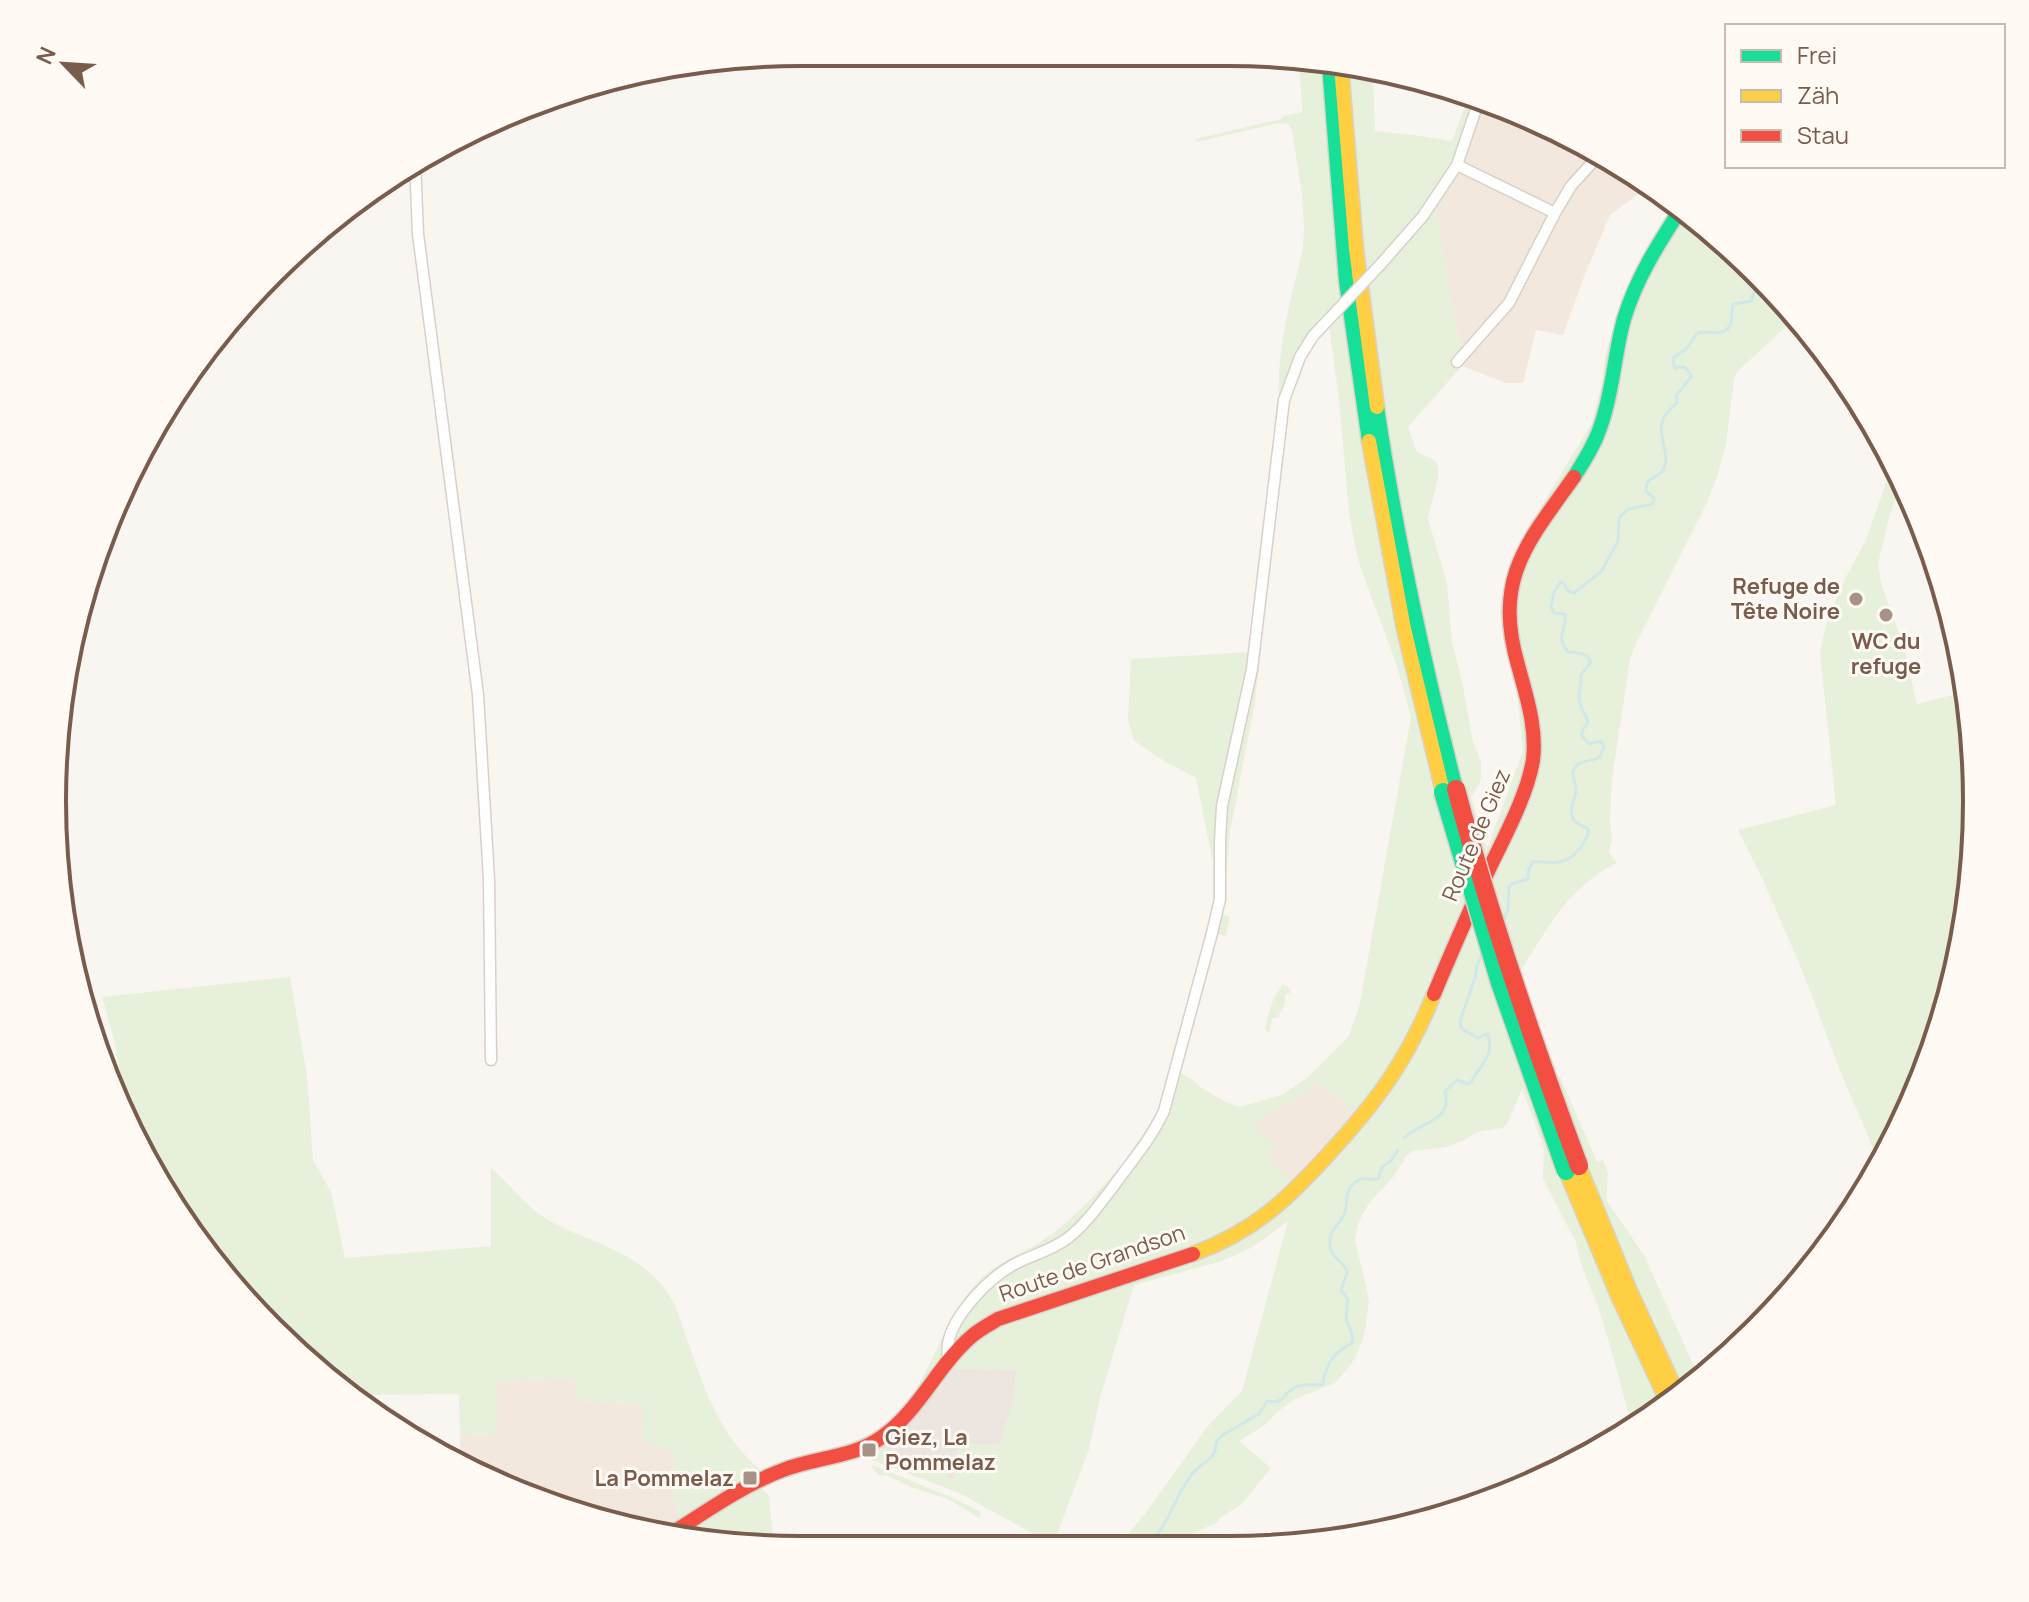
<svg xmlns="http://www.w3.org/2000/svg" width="2029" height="1602" font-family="Manrope,sans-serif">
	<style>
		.residential { fill: #f2e8de }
		.industrial { fill: #ede5e0 }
		.green { fill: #e7f0db; fill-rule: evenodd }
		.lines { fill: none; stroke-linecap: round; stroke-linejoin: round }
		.stream { stroke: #d0e8ea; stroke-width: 3 }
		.street-casing { stroke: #d7d1cb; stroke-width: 13 }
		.fast-casing { stroke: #d9d2cb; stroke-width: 17 }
		.slow-casing { stroke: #d9d2cb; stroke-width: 17 }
		.jam-casing { stroke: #d9d2cb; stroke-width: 17 }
		.street { stroke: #fefefd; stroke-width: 10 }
		.fast { stroke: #16e098; stroke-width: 14 }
		.slow { stroke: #ffcf43; stroke-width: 14 }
		.jam { stroke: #f24e42; stroke-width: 14 }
		.street-bridge-casing { stroke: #d7d1cb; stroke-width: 13; stroke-linecap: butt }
		.fast-bridge-casing { stroke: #dad1cc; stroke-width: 21; stroke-linecap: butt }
		.jam-bridge-casing { stroke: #dad1cc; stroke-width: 21; stroke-linecap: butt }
		.street-bridge { stroke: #fefefd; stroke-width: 10 }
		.fast-bridge { stroke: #16e098; stroke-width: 18 }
		.jam-bridge { stroke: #f24e42; stroke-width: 18 }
		.poi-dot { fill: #a69286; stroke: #fffaf3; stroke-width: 3 }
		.labels { text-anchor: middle; stroke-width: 6; stroke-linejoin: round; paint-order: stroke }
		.poi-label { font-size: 22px; font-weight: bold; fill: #7a5c4d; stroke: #fffaf3; text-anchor: end }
		.street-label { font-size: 22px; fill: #7a5c4d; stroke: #fffaf3 }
		.rim { fill: none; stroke: #7a5c4d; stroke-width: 4 }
	</style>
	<rect width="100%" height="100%" fill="#f9f5f0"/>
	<path class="residential" d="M1480 97 1602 152 1650 186 1610 215 1585 274 1563 335 1536 330 1523 383H1506L1462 366 1464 352 1457 331 1434 201Z
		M1317 1083 1361 1116 1299 1187 1271 1161 1264 1137 1252 1123 1295 1099Z
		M575 1378 578 1401 643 1405 674 1451 673 1498 685 1532 675 1538 655 1536 514 1493 460 1462V1435L497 1436 496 1381Z"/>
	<path class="industrial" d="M954 1368 1016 1371 1014 1400 999 1445 959 1444 955 1479 947 1478 948 1468 923 1463 924 1456 914 1467 893 1461 895 1450 872 1449 917 1401 936 1393Z"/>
	<path class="green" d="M1299 58 1373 73 1375 131 1414 135 1452 141 1470 92 1480 97 1457 165 1435 201 1457 331 1464 352 1462 366 1408 427 1417 452C1422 455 1430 457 1435 461 1445 471 1429 505 1428 519L1447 583 1452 641 1462 681 1473 742 1481 762V777L1479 784 1471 797 1487 849 1523 751 1517 693 1508 657 1500 614 1510 562 1520 541 1592 423 1601 387 1606 352 1621 305 1649 246 1676 205 1722 238 1791 322 1738 371 1734 379 1726 445 1717 476 1707 503 1636 643 1630 659 1612 779 1610 818 1612 840 1609 852 1617 863C1569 886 1548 928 1521 970L1556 1074 1560 1077 1597 1162 1603 1160 1608 1173 1606 1200 1644 1255 1700 1380 1632 1428C1622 1388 1611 1347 1598 1307 1591 1286 1579 1265 1576 1242L1543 1179 1544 1148 1522 1089 1507 1124 1502 1128 1477 1132 1464 1140 1446 1147 1414 1151 1407 1155 1394 1176 1370 1202 1361 1217 1357 1227 1355 1241 1366 1285 1369 1302 1364 1336 1355 1358 1346 1371 1335 1383 1295 1399 1277 1412 1265 1425 1239 1441 1271 1468 1241 1505 1221 1517 1217 1522 1183 1539 1176 1549H1116L1147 1511 1207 1427 1242 1391 1288 1221 1251 1248 1219 1262 1134 1285 1100 1398 1089 1449 1053 1545 967 1497 944 1487 861 1456 872 1449 895 1450 893 1461 913 1467 916 1454 924 1455V1463L949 1468 947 1478 955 1479 959 1444 999 1445 1014 1400 1016 1371 955 1368 936 1393 924 1399 882 1437 755 1483 769 1495 774 1547 675 1538 685 1532 673 1498 674 1451 642 1441 643 1405 578 1401 575 1378 497 1381V1436L460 1435 459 1394 345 1395 238 1295 152 1175 123 1105 121 1077 114 1039 102 997 290 977 307 1075 313 1160 331 1192 345 1258 491 1246V1168C510 1184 524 1205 545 1218 588 1244 631 1246 665 1289 676 1303 681 1322 687 1339 704 1388 719 1436 761 1470 775 1465 788 1460 802 1457 833 1448 859 1444 886 1423 931 1388 937 1327 974 1286 993 1263 1021 1255 1045 1239 1073 1220 1097 1192 1120 1167 1129 1157 1139 1146 1147 1134 1151 1127 1154 1119 1157 1112L1207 931 1213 901V863L1196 778 1166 762 1134 741 1128 720 1131 659 1253 652 1256 636 1262 639 1255 702 1230 832 1222 914 1230 917 1226 936 1213 933 1178 1074 1180 1073 1191 1079 1199 1086 1222 1100 1239 1107 1282 1095 1308 1077 1349 1036 1360 1003 1411 717 1397 666 1361 569 1354 541 1349 512 1339 400 1329 325 1313 336 1281 416C1275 380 1282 342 1289 306 1293 286 1300 266 1303 246 1307 208 1297 168 1292 130L1288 124 1279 123 1197 142 1196 139 1281 119 1283 116 1302 112ZM1317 1083 1361 1116 1299 1187 1271 1161 1274 1141 1264 1137 1253 1123 1295 1099Z
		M1893 463 1902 482 1890 514 1878 564 1881 583 1902 641 1917 704 1968 691 1971 704 1975 850 1951 995 1900 1133 1880 1164 1841 1073 1802 970 1763 880 1738 830 1836 805 1820 653 1824 633 1834 604 1846 577 1866 540Z
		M1282 984 1288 987 1291 992 1285 995V1004L1278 1017 1272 1019 1269 1033 1265 1029C1267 1020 1271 1004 1275 996 1278 992 1281 989 1282 984Z
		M873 1465 953 1498 979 1511 981 1514 979 1518 950 1500 911 1487 886 1475H879L872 1468Z"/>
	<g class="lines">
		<path class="stream" d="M1502 923 1508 910 1509 887 1512 884 1528 879 1529 869 1533 862C1542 861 1551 864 1559 862 1574 860 1586 843 1589 830 1585 826 1577 825 1574 820 1567 810 1576 799 1576 789 1576 780 1568 774 1577 765 1583 760 1593 761 1600 757L1604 746 1600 741 1589 744 1582 736V731L1588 722C1586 713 1578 706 1579 696 1579 688 1582 684 1581 675L1591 662C1588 653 1577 652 1568 652 1554 635 1568 630 1565 614L1554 613 1551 608 1554 592 1561 582 1563 583 1568 591 1574 593 1601 572 1618 541 1619 518 1628 509 1653 504 1654 498 1646 491C1645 475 1659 480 1664 468 1671 452 1655 433 1664 418 1667 412 1673 407 1677 403L1676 396 1691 377V375L1685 367 1675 368C1669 355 1677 356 1686 349 1690 344 1693 338 1698 333 1709 330 1724 338 1730 325 1733 318 1731 311 1733 304L1751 301 1758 282
			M1405 1137C1420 1122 1453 1122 1445 1091L1457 1080 1468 1084 1471 1082C1480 1065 1495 1056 1488 1035L1485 1034 1478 1038 1462 1029 1460 1021 1475 978 1477 965 1483 953
			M1140 1549C1146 1543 1154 1538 1159 1532 1173 1513 1181 1482 1199 1467 1209 1459 1216 1456 1216 1443L1221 1436 1259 1414 1267 1401C1286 1405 1281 1393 1296 1387 1304 1383 1314 1386 1323 1384 1325 1364 1335 1351 1352 1343L1353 1337 1346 1318 1348 1299 1341 1290C1342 1285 1347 1277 1347 1272 1346 1263 1331 1259 1330 1246 1328 1227 1341 1226 1345 1212 1349 1200 1343 1194 1354 1183 1362 1176 1369 1180 1378 1179L1382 1167 1391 1161 1398 1150"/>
		<g class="street-casing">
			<path id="street" d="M415 161 418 234 478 695 489 879 491 1060
				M1457 165 1555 213 1571 186 1602 152
				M1380 265 1423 216 1457 165 1480 97
				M1457 362 1509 303 1555 213
				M948 1362C948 1357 947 1349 948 1344 953 1315 988 1279 1013 1265 1031 1255 1051 1251 1068 1238 1086 1224 1099 1205 1113 1187 1131 1162 1151 1139 1164 1111L1212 933 1220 899V841L1222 806 1252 669 1284 400 1300 357 1313 336 1329 319"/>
		</g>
		<g class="fast-casing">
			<path id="fast" d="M1329 64 1346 281 1369 441
				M1377 407C1396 536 1424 663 1456 789
				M1574 477C1584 461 1594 446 1600 428 1613 393 1614 355 1624 319 1636 279 1658 244 1681 209"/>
		</g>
		<g class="slow-casing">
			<path id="slow" d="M1341 66 1356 249 1377 407
				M1369 441 1404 629 1443 792
				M1579 1166 1630 1291 1678 1395
				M1566 1171 1619 1298 1668 1403
				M1193 1254C1257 1230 1290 1197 1334 1148 1379 1099 1409 1056 1434 994"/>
		</g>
		<g class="jam-casing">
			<path id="jam" d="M1434 994C1452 951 1470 909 1490 867 1505 836 1528 793 1533 760 1537 727 1526 695 1518 665 1493 579 1527 543 1574 477
				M666 1537C704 1513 741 1486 783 1470 816 1457 853 1458 882 1437 919 1411 938 1365 972 1336 980 1329 990 1324 998 1319L1193 1254"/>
		</g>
		<use href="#street" class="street"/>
		<use href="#fast" class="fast"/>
		<use href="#slow" class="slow"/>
		<use href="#jam" class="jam"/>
		<g class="street-bridge-casing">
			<path id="street-bridge" d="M1329 319 1380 265"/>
		</g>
		<g class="fast-bridge-casing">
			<path id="fast-bridge" d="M1443 792 1500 983 1566 1171"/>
		</g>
		<g class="jam-bridge-casing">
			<path id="jam-bridge" d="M1456 789C1490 917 1533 1042 1579 1166"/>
		</g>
		<use href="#street-bridge" class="street-bridge"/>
		<use href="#fast-bridge" class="fast-bridge"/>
		<use href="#jam-bridge" class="jam-bridge"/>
	</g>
	<g class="poi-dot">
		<circle cx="1856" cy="599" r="8"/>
		<circle cx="1886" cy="615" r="8"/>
		<rect x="861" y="1442" width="16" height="16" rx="4"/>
		<rect x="742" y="1470" width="16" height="16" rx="4"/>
	</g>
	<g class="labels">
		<g class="poi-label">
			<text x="1840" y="594">Refuge de<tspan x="1840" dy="25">Tête Noire</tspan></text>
			<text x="1886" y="649" text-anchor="middle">WC du<tspan x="1886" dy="25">refuge</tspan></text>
			<text x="885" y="1445" text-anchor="start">Giez, La<tspan x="885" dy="25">Pommelaz</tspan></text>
			<text x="734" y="1486">La Pommelaz</text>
		</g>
		<g class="street-label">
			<text transform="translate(1476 835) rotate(-67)" y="8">Route de Giez</text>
			<text transform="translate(1092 1263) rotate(-19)" y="8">Route de Grandson</text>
		</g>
	</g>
	<path d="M0 0H2029V1602H0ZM801 66H1228A735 735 0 0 1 1963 801V801A735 735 0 0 1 1228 1536H801A735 735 0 0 1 66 801V801A735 735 0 0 1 801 66Z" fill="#fffaf3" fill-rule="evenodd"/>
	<path class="rim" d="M801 66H1228A735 735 0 0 1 1963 801V801A735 735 0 0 1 1228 1536H801A735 735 0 0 1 66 801V801A735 735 0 0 1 801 66Z"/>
	<rect x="1725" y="24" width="280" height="144" fill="#fffaf3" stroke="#cabbb1" stroke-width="2"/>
	<rect x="1741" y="50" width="40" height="12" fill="#16e098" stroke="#cabbb1" stroke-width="2"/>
	<text x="1797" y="64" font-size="24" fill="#7a5c4d">Frei</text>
	<rect x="1741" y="90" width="40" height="12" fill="#ffcf43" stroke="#cabbb1" stroke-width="2"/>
	<text x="1797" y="104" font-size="24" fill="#7a5c4d">Zäh</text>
	<rect x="1741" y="130" width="40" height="12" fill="#f24e42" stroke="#cabbb1" stroke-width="2"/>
	<text x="1797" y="144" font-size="24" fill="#7a5c4d">Stau</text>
	<g transform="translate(64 64) rotate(295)" stroke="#fffaf3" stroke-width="6" paint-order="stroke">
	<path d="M0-6L14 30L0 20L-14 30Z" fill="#7a5c4d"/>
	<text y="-12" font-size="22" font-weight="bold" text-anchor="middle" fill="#7a5c4d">N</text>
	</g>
</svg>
